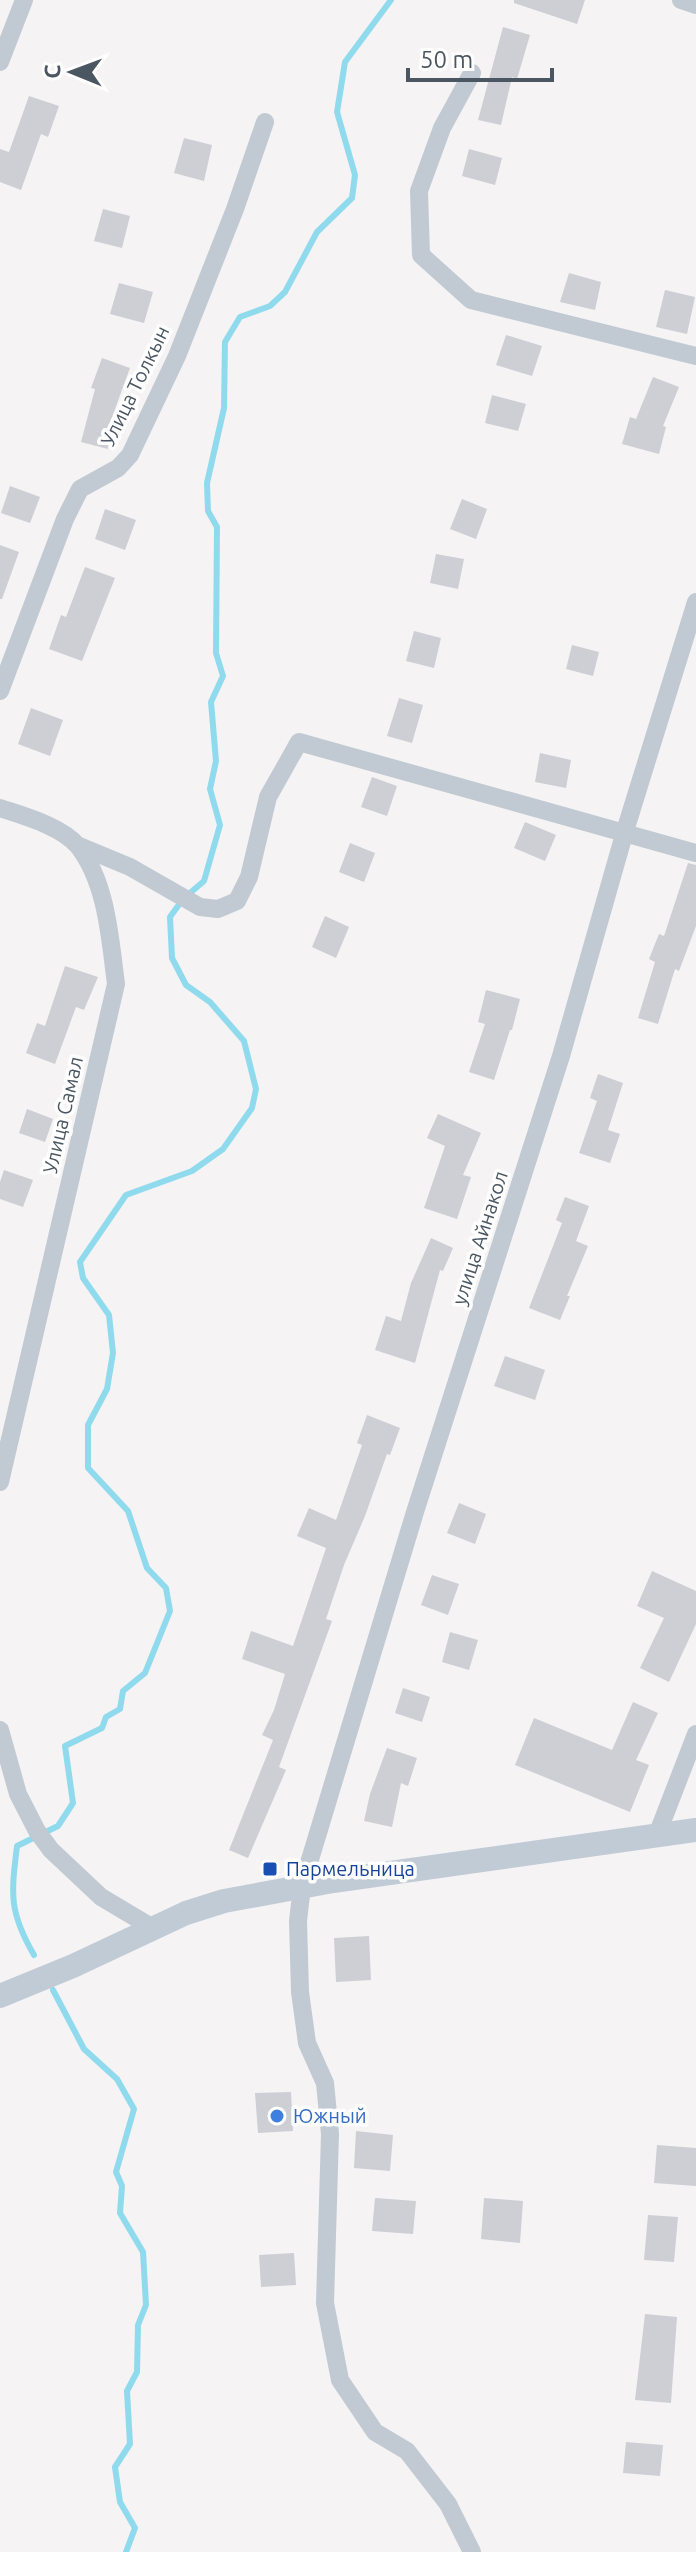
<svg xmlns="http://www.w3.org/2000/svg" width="696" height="2552" font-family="Ubuntu,sans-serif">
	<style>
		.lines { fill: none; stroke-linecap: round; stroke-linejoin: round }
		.stream { stroke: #90daee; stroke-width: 6 }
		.building { fill: #cdcfd5 }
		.minor { stroke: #c1cad2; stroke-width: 18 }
		.secondary { stroke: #c1cbd6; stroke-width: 24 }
		.transit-dot { fill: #1a4fb4; stroke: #fff; stroke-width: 3 }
		.shop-dot { fill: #3f7fe0; stroke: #fff; stroke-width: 3 }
		.labels { text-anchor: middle; stroke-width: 7; stroke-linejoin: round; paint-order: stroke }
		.street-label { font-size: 20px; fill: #4a5661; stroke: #fff }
		.transit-label { font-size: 20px; fill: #164399; stroke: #fff; text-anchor: start }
		.shop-label { font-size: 20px; fill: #366cbe; stroke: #fff; text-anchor: start }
	</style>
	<rect width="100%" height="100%" fill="#f5f3f3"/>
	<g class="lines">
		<path class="stream" d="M34 1955C9 1912 11 1895 17 1846L58 1826 73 1803 65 1746 102 1728 106 1717 120 1709 123 1691 145 1673 170 1611 166 1588 147 1568 128 1511 88 1468V1425L107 1389 113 1353 109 1315 83 1278 80 1262 126 1195 192 1171 223 1149 252 1108 256 1089 244 1041 210 1002 186 985 172 958 170 917 183 899 204 881 220 825 210 789 216 761 211 702 223 676 216 653 217 527 208 511 207 483 224 408 225 342 240 317 270 306 285 292 317 232 352 198 355 175 337 112 345 62 391 0
			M53 1990 84 2049 117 2079 134 2109 116 2172 122 2186 120 2213 143 2252 146 2305 138 2325 137 2372 127 2391 130 2444 115 2467 120 2502 135 2528 126 2552"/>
	</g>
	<path class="building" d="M514 0H585L577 24 514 3Z
		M503 27 530 35 517 79 512 77 501 125 478 120Z
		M29 96 59 106 48 137 41 134 21 190 0 182V149L9 152Z
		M184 138 212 145 204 181 174 173Z
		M469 149 502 158 495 185 462 176Z
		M103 209 130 216 122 248 94 241Z
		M569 273 601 282 595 310 560 302Z
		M119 283 153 292 144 323 110 314Z
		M665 290 695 297 687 334 656 327Z
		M506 335 542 346 532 376 496 365Z
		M102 358 130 368 111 420 115 421 108 449 81 442 95 389 91 388Z
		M653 377 679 387 663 426 666 427 659 454 622 444 630 417 636 419Z
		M492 395 526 404 518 431 485 423Z
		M10 486 40 497 30 523 1 513Z
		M462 499 487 509 476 539 450 529Z
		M105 509 136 520 125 550 95 539Z
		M0 545 19 552 2 599H0Z
		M436 554 464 559 458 589 430 583Z
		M85 567 115 578 82 661 49 649 61 615 66 617Z
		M414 631 441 638 434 668 406 661Z
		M572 645 599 652 593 676 566 669Z
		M399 698 423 705 412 743 387 736Z
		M31 708 63 720 50 756 18 744Z
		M540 753 571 760 566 788 535 782Z
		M372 777 397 786 387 816 361 807Z
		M525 822 556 835 545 861 514 848Z
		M350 843 375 853 364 882 339 872Z
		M688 863 696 865V926L679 971 675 969 658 1024 638 1018 655 962 649 959 659 934 664 936Z
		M325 916 349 927 336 958 312 947Z
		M65 966 98 977 84 1010 76 1007 55 1064 26 1053 37 1023 45 1026Z
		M486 990 520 999 512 1030H510L494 1080 469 1072 485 1024 478 1022Z
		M598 1074 623 1083 608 1130 620 1134 610 1163 579 1153 597 1101 590 1098Z
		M27 1109 53 1119 45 1142 19 1133Z
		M438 1114 481 1133 463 1175 471 1177 457 1219 424 1208 445 1146 427 1138Z
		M4 1170 33 1180 23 1207 0 1199V1182Z
		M565 1197 589 1206 576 1241 588 1246 567 1296H570L560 1320 529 1308 562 1223 556 1220Z
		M431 1238 453 1248 443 1271 440 1270 415 1363 375 1350 386 1316 401 1321 411 1283Z
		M505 1356 545 1370 535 1400 494 1386Z
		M367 1415 400 1428 390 1455 387 1454 365 1516 344 1565 326 1619 332 1621 279 1767 286 1770 248 1858 229 1850 273 1740 262 1735 274 1710 285 1674 242 1659 251 1631 293 1646 326 1548 297 1536 309 1508 336 1520 362 1445 357 1443Z
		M459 1503 486 1514 475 1544 447 1533Z
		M652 1571 696 1591V1624L669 1682 640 1668 664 1618 637 1606Z
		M432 1575 459 1584 448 1615 421 1605Z
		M450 1632 478 1640 469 1670 442 1662Z
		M403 1688 430 1697 422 1722 395 1713Z
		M633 1702 658 1713 636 1760 649 1765 630 1812 515 1765 534 1718 612 1750Z
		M387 1748 417 1758 408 1786 401 1783 392 1827 364 1821 370 1794Z
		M369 1936 371 1980 336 1982 334 1938Z
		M291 2092 293 2131 258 2133 255 2093Z
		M356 2131 393 2135 390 2171 354 2168Z
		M657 2145 696 2148V2186L654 2183Z
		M375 2198 416 2201 413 2234 372 2231Z
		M484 2198 523 2201 520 2243 481 2239Z
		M648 2215 678 2217 674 2262 644 2260Z
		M294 2253 296 2285 261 2287 259 2255Z
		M645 2314 677 2317 671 2403 635 2400Z
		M626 2442 663 2445 660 2476 623 2473Z"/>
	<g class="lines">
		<path class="minor" d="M681 0 696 5
			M0 62 24 0
			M472 73 442 128 419 191 421 255 471 300 696 356
			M0 691 65 519 80 489 118 468 130 455 177 356 235 209 265 122
			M0 808C24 816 61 826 78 846 107 883 110 939 116 984L0 1482
			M77 845 130 867 200 907 218 909 237 901 249 877 268 797 299 742 696 853
			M0 1730 18 1794 37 1831 51 1850 101 1897 153 1928
			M657 1835 696 1734
			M472 2552 448 2504 407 2451 375 2432 340 2380 325 2303 330 2134 325 2083 307 2043 300 1992 298 1921 302 1886 415 1512 561 1056 625 831 696 602"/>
		<path class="secondary" d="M0 1996 73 1966 186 1913 224 1901 333 1881 696 1830"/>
	</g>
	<rect class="transit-dot" x="262" y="1861" width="16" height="16" rx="4"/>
	<circle class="shop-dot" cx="277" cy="2116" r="8"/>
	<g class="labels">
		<g class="street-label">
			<text transform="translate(135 386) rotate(-64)" y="7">Улица Толкын</text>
			<text transform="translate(63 1115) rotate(-77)" y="7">Улица Самал</text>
			<text transform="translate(480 1238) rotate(-72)" y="7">улица Айнакол</text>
		</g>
		<g class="transit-label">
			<text x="286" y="1876">Пармельница</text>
		</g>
		<g class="shop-label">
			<text x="293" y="2123">Южный</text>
		</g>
	</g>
	<g transform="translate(72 72) rotate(271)" stroke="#ffffff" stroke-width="6" paint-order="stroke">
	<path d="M0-6L14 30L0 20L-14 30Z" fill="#4a5661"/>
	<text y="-12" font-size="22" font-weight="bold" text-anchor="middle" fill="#4a5661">С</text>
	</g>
	<path d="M408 68v12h144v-12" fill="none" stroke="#4a5661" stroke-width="4"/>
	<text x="420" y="68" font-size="24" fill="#4a5661" stroke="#ffffff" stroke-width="6" paint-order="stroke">50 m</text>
</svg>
